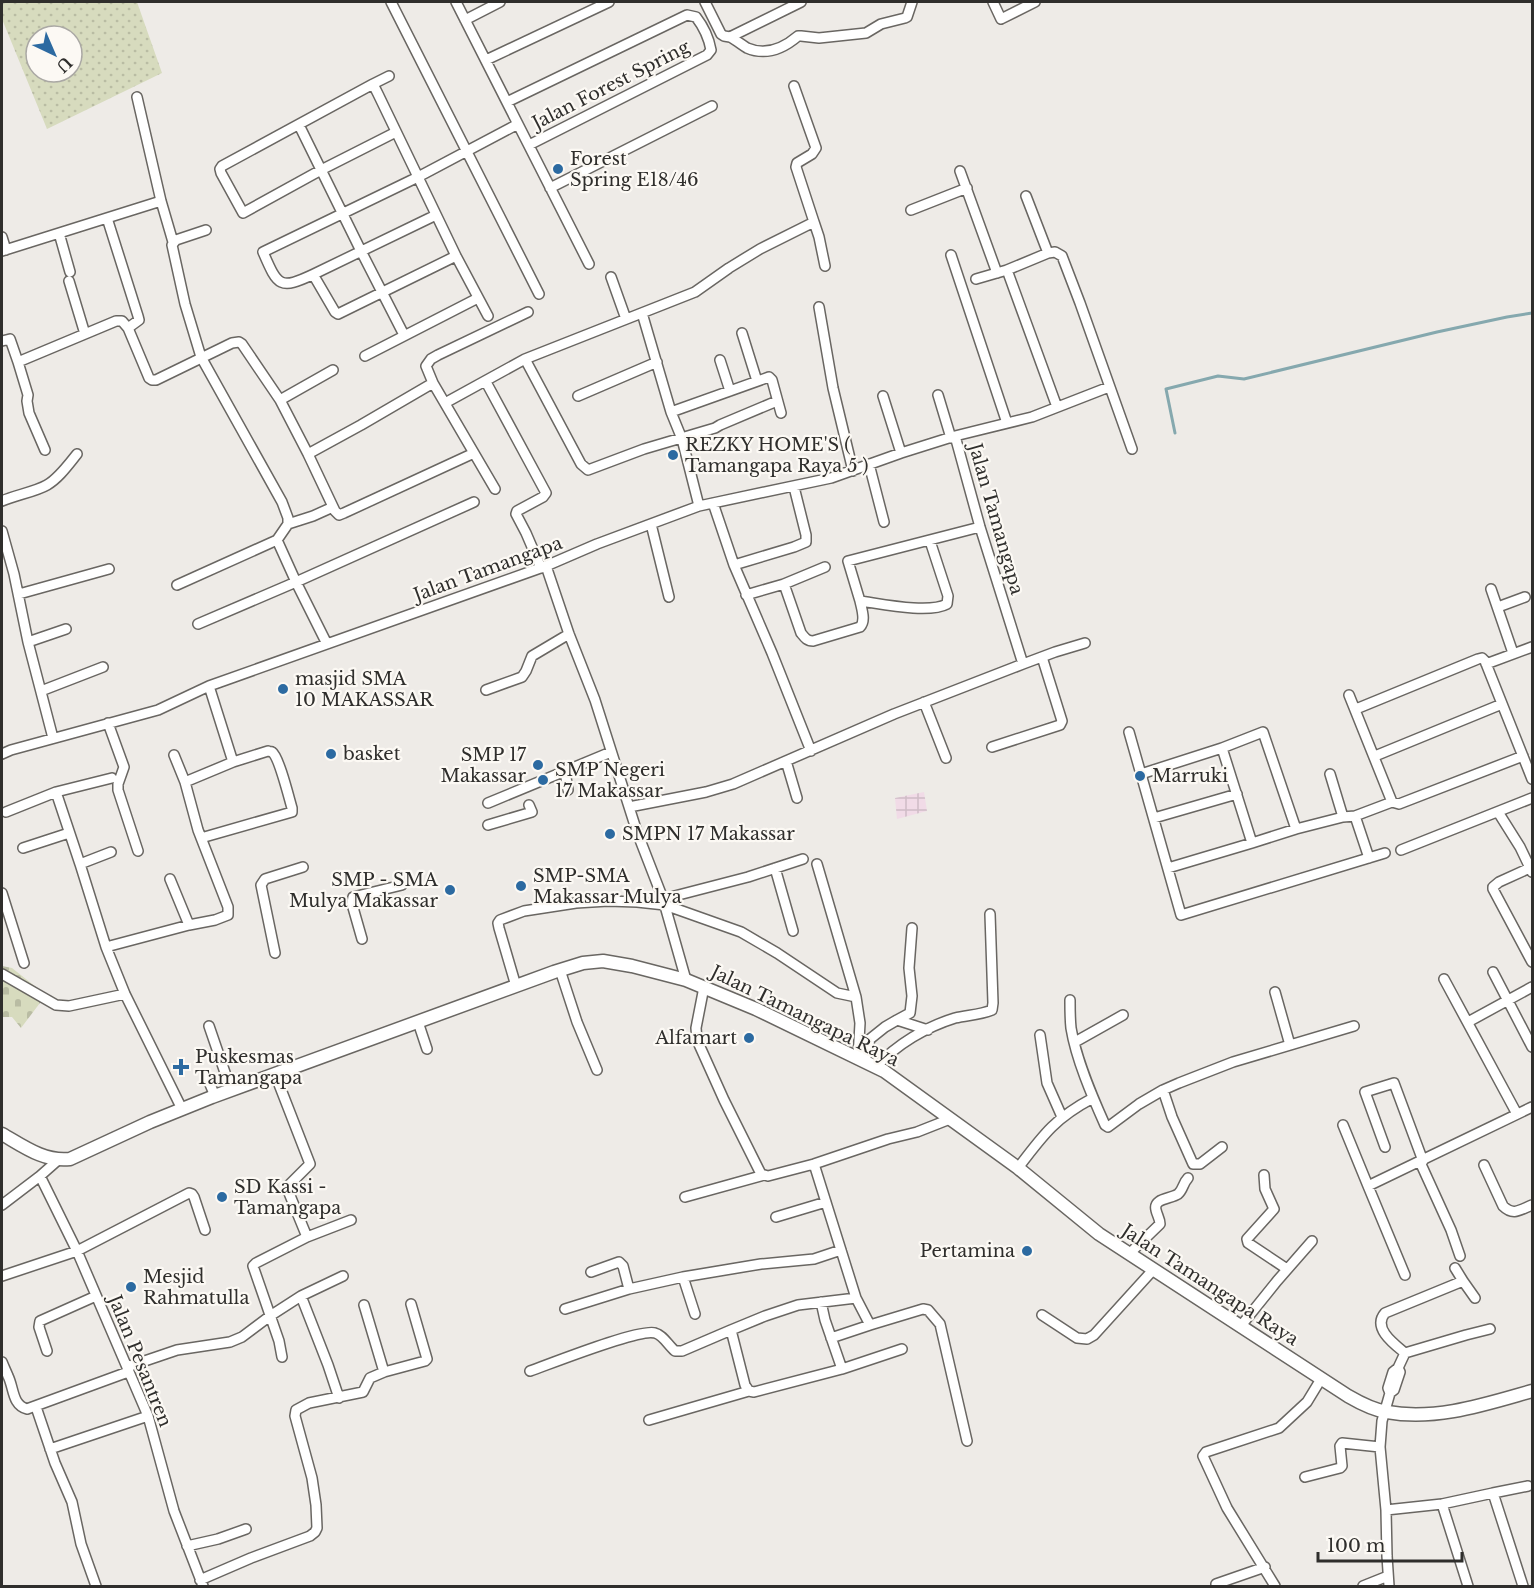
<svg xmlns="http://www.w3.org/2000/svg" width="1534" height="1588" font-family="'Libre Baskerville',serif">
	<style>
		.industrial { fill: url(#industrial-grid) }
		.grass { fill: url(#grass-dots); fill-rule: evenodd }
		.cemetery { fill: url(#cemetery-stones) }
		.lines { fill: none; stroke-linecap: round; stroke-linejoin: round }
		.stream { stroke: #85a8ae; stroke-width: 3 }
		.minor-casing { stroke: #696662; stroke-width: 12 }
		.major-casing { stroke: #696662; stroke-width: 15 }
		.minor { stroke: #fff; stroke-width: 9 }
		.major { stroke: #fff; stroke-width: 12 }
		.poi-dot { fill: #2c6aa1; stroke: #fcf9f4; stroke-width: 2 }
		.labels { text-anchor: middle; stroke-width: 4.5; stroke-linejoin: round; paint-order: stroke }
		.street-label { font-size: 18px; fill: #2f2e2c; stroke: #fcf9f4 }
		.poi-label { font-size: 18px; fill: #2f2e2c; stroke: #fcf9f4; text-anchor: start }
	</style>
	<defs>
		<pattern id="industrial-grid" width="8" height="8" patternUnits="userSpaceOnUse" patternTransform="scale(1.5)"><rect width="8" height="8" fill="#f1dbe7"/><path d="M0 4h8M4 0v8" fill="none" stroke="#cfbcc6"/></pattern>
		<pattern id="grass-dots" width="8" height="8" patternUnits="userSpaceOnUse" patternTransform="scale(1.5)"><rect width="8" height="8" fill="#d7dbbe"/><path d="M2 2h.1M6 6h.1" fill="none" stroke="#b9bca3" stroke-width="1.8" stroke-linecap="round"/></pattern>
		<pattern id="cemetery-stones" width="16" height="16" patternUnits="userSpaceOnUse" patternTransform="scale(1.5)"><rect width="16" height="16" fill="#d7dbbe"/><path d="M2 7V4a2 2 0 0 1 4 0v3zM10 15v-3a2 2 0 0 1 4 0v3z" fill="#b9bca3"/></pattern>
	</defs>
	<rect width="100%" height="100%" fill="#eeebe7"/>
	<path class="industrial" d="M924 792 927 811 897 819 895 798Z"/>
	<path class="grass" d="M2 2H137L162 73 47 129 2 19ZM36 36H72V72H36Z"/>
	<path class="cemetery" d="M2 966 12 968 46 995 21 1028 12 1017H2Z"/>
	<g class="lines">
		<path class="stream" d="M1175 433 1166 389 1218 376 1244 379 1437 332 1507 317 1532 313"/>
		<g class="minor-casing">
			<path id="minor" d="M391 2 539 294
				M456 2 589 264
				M705 2 721 34 724 36 730 37 801 2
				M993 2 1001 19 1035 2
				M465 20 500 2
				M730 37C736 40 742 45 747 48 766 56 784 48 798 36H801L819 38 866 33 881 24 905 18 907 17 912 2
				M486 60 609 2
				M373 84 389 76
				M137 97 161 201 173 242
				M507 102 687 15 696 17C703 26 709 39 711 50L707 55 529 145
				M299 125 361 251 404 335
				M960 171 997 273
				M550 188 712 106
				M1026 196 1048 253
				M911 210 967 188
				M436 215 314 274V276L335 312 338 314 456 256
				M107 218 138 316 139 320 128 328
				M814 222 819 237 825 266
				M59 233 70 272
				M2 237 6 250
				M2 251 161 201
				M951 255 1007 423
				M1007 270 1048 253 1055 252 1062 256 1080 303 1132 449
				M314 274C280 290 278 287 263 252L418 177 378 94 373 84 222 166 220 169 221 173 243 213 321 170 396 132
				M611 277 626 319
				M976 279 1007 270 1057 407
				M69 281 85 334
				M819 307 833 388 853 471
				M642 313 671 412 682 439 699 506
				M488 316 456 256 418 177 518 124
				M742 333 757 381
				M2 341 10 339 18 362
				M365 356 478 298
				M525 359 581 464 588 470 644 449 715 428 720 425 777 401
				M720 360 730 391
				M486 382 546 493 543 497 517 511 516 514 526 533 541 568
				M433 383 361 425 308 454 335 511 339 515 344 513 474 453
				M938 395 951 438
				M578 396 657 362
				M883 396 901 453
				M280 400 333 370
				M445 403 525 359 695 292 729 268 760 249 814 222 796 167 797 163 812 154 816 148 794 86
				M671 412 769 377 772 380 781 413
				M955 436 1032 417 1109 387
				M45 450 29 413 27 401 28 395 18 362 116 321H122L128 328 149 378 152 380H156L232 343 239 342 242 344 280 400 308 454
				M869 464 884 522
				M495 489 433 383 426 366 431 359 438 355 528 312
				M2 501C15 495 35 492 47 485 59 478 68 465 77 454
				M713 503 734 565 772 653 811 751
				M288 524 313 516 333 507
				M651 524 669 597
				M2 531 14 574 28 642
				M277 540 296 582 327 644
				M930 541 948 596 947 604C929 614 882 604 860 601L848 561 980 527
				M734 565 794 547 806 542V535L794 487
				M546 566 569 634 595 700 637 832 663 899 686 980
				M825 567 784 584 801 633C805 638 807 641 813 641L860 627C866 621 862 610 860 601
				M177 585 277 540 288 524V518L282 502 201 357 185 304 172 245 176 240 206 230
				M1491 589 1513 653
				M19 594 109 569
				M746 595 784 584
				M1498 607 1525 597
				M198 624 296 582 474 502
				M1023 664 1055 652 1085 643
				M1486 664 1532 647
				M209 686 233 762
				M486 690 522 677 526 671 532 656 569 634
				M41 691 103 667
				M1349 695 1392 802
				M924 702 946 758
				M1356 709 1478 659 1482 658 1485 661 1532 779
				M108 723 124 767 118 784V790L138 851
				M1129 732 1181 915 1385 853
				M53 738 28 642 66 629
				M992 747 1060 725 1062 721 1042 657
				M2 754 11 750 158 710 209 686 546 566 597 544 699 506 831 478 901 453 955 436 980 527 1023 664 894 714 733 784 706 792 629 807
				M1375 756 1502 704
				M786 761 797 798
				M565 771 568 790
				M1141 774 1222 748
				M1330 774 1343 817
				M185 782 233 762 268 751C269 752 271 751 272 752 279 757 289 798 292 808V812L201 838
				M488 803 611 752
				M6 812 56 792
				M1498 812 1520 847 1532 872
				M1355 816 1369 858
				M1154 818 1237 794
				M488 825 532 812 529 805
				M1252 843 1222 748 1263 732 1296 829
				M23 848 69 833
				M1401 850 1532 798
				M111 852 80 864 106 947 125 994 182 1109
				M80 864 56 792 112 778
				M817 864 856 997 860 1023 858 1058
				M1532 867 1499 882 1493 887V889L1532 962
				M775 868 793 931
				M1168 868 1252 843 1296 829 1343 817 1355 816 1392 802 1399 804 1523 756
				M170 879 189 925
				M2 893 24 963
				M663 899 748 877 803 859
				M362 939 352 904 353 897 402 885
				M106 947 189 925 215 920 228 915V907L198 830 185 782 174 755
				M275 953 261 885 265 879 303 867
				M560 970 577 1022 597 1070
				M1493 972 1532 1047
				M2 974 56 1005 69 1006 125 994
				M1444 979 1517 1114
				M516 986 499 928 498 923 500 920 524 911 576 903 608 901 637 902 665 905 741 932 777 953 837 993 856 997
				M704 987 696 1028 697 1040 724 1100 761 1174 768 1176 814 1164 888 1139 917 1132 950 1119
				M1275 992 1290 1045
				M1070 1000C1070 1009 1070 1019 1071 1028 1076 1059 1092 1096 1105 1125L1108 1127 1139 1104 1163 1090 1179 1083 1233 1062 1354 1026
				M897 1020 910 1013 912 996 909 968 912 928
				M418 1022 427 1049
				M1468 1022 1532 987
				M209 1026 231 1090
				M1040 1035 1047 1083 1062 1117
				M1075 1042 1123 1015
				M865 1061 870 1039 885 1027 897 1020 928 1030
				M876 1067C897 1044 926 1027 955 1018 967 1015 980 1015 992 1010L993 1003 990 914
				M275 1074 310 1164 289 1185V1193L307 1237 256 1263 253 1266 279 1341 282 1357
				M206 1075 215 1096
				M1163 1090 1172 1117 1193 1164H1200L1222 1147
				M1343 1125 1368 1186
				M1385 1147 1365 1092 1394 1083 1423 1161
				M57 1161 40 1176 77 1251 148 1416 174 1511 203 1586
				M1420 1162 1451 1230 1460 1256
				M814 1164 856 1298 870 1325 923 1309 928 1310 940 1324 967 1441
				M1484 1165 1503 1206C1513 1216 1520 1210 1532 1205
				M1018 1168C1043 1135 1055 1118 1093 1098
				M1264 1175 1265 1189 1274 1209 1247 1239 1248 1243 1287 1269
				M685 1197 764 1175
				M2 1205 40 1176
				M776 1217 826 1202
				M307 1237 351 1220
				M1129 1254 1160 1224C1160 1219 1157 1215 1156 1210 1153 1198 1171 1199 1178 1194 1183 1190 1183 1183 1188 1178
				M1455 1268 1463 1281
				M591 1272 619 1262 623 1266 629 1289
				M1405 1275 1368 1186 1532 1107
				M2 1276 77 1251 189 1193 192 1194 194 1197 205 1230
				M683 1277 695 1314
				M301 1296 343 1276
				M856 1298 798 1305 765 1316 731 1330 745 1385 749 1391 754 1392 842 1369 902 1349
				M821 1302 825 1320 842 1369
				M565 1309 629 1289 683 1277 761 1264 814 1259 841 1250
				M1042 1315 1077 1338 1087 1339 1094 1335 1153 1270
				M1240 1327 1277 1281 1312 1241
				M831 1338 870 1325
				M47 1351 39 1327 40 1321 96 1296
				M1405 1353C1394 1344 1372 1328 1385 1313L1463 1281 1475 1298
				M2 1362C4 1367 6 1371 8 1376 14 1388 12 1405 27 1409L128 1372
				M127 1367 177 1350 230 1342 242 1337 270 1316 301 1296 328 1365 339 1398
				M530 1371C550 1364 640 1328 655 1333 663 1335 668 1345 675 1351H682L731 1330
				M384 1372 425 1361 427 1359 411 1304
				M1390 1393 1388 1388 1393 1372 1398 1368 1405 1353 1466 1335 1490 1329
				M36 1407 55 1463 72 1502 81 1544 96 1586
				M649 1420 749 1391
				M50 1449 148 1416
				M1305 1477 1340 1468 1342 1466 1340 1446 1342 1443 1380 1447
				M1493 1493 1528 1486
				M1442 1504 1468 1586
				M1386 1510 1442 1504 1493 1493 1523 1586
				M187 1546 218 1539 246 1529
				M200 1580 251 1558 310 1536 315 1532 317 1528 316 1505 312 1478 295 1416 296 1410 309 1403 363 1392 370 1378 384 1372 364 1305
				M1216 1584 1265 1567
				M1275 1586 1227 1508 1203 1456 1206 1452 1279 1428 1307 1402 1321 1379
				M1363 1586 1388 1576
				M1389 1586 1387 1556 1386 1510 1380 1447 1382 1421 1390 1393 1394 1390 1400 1372 1398 1368"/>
		</g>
		<g class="major-casing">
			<path id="major" d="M2 1134C23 1146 44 1162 70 1159L150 1122 212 1097 554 972 583 963 603 961 632 966 686 980 756 1009 884 1071 1018 1168 1099 1234 1348 1396C1360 1403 1374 1410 1387 1412 1436 1421 1486 1404 1532 1391"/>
		</g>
		<use href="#minor" class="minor"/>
		<use href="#major" class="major"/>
	</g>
	<g class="poi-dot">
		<circle cx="558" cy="169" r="6"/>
		<circle cx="673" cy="455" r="6"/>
		<circle cx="283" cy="689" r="6"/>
		<circle cx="331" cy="754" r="6"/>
		<circle cx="538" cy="765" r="6"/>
		<circle cx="1140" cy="776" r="6"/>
		<circle cx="543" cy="780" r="6"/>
		<circle cx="610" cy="834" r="6"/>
		<circle cx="521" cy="886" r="6"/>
		<circle cx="450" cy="890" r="6"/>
		<circle cx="749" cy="1038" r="6"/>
		<path d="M178 1058h6v6h6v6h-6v6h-6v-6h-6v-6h6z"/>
		<circle cx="222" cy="1197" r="6"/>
		<circle cx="1027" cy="1251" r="6"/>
		<circle cx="131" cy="1287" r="6"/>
	</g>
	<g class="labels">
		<g class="street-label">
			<text transform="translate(611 85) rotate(-27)" y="6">Jalan Forest Spring</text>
			<text transform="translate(996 519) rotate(74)" y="6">Jalan Tamangapa</text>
			<text transform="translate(488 569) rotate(-20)" y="6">Jalan Tamangapa</text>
			<text transform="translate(805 1016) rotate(26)" y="6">Jalan Tamangapa Raya</text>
			<text transform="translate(1210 1285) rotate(33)" y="6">Jalan Tamangapa Raya</text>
			<text transform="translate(140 1361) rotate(68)" y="6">Jalan Pesantren</text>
		</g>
		<g class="poi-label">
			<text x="570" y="165">Forest<tspan x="570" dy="21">Spring E18/46</tspan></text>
			<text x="685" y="451">REZKY HOME'S (<tspan x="685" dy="21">Tamangapa Raya 5 )</tspan></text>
			<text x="295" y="685">masjid SMA<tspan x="295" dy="21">10 MAKASSAR</tspan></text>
			<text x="343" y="760">basket</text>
			<text x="526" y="761" text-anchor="end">SMP 17<tspan x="526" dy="21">Makassar</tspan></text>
			<text x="555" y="776">SMP Negeri<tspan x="555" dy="21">17 Makassar</tspan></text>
			<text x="1152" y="782">Marruki</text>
			<text x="622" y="840">SMPN 17 Makassar</text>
			<text x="533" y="882">SMP-SMA<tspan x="533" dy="21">Makassar Mulya</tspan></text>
			<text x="438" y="886" text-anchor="end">SMP - SMA<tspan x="438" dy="21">Mulya Makassar</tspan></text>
			<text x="737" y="1044" text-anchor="end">Alfamart</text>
			<text x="195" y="1063">Puskesmas<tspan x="195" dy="21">Tamangapa</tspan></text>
			<text x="234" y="1193">SD Kassi -<tspan x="234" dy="21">Tamangapa</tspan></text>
			<text x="1015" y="1257" text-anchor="end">Pertamina</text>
			<text x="143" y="1283">Mesjid<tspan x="143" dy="21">Rahmatulla</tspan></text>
		</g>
	</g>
	<rect width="1534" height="1588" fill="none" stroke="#2f2e2c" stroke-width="6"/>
	<g transform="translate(54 54) rotate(136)"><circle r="28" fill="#fcf9f4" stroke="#aaa8a4" stroke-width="1.5"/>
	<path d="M0-4.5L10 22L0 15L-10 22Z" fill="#2c6aa1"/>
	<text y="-9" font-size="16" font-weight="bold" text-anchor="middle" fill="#2f2e2c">U</text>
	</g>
	<path d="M1318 1552v9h144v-9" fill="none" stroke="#2f2e2c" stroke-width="3"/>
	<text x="1327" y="1552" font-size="18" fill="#2f2e2c" stroke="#fcf9f4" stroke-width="4.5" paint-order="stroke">100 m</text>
</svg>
